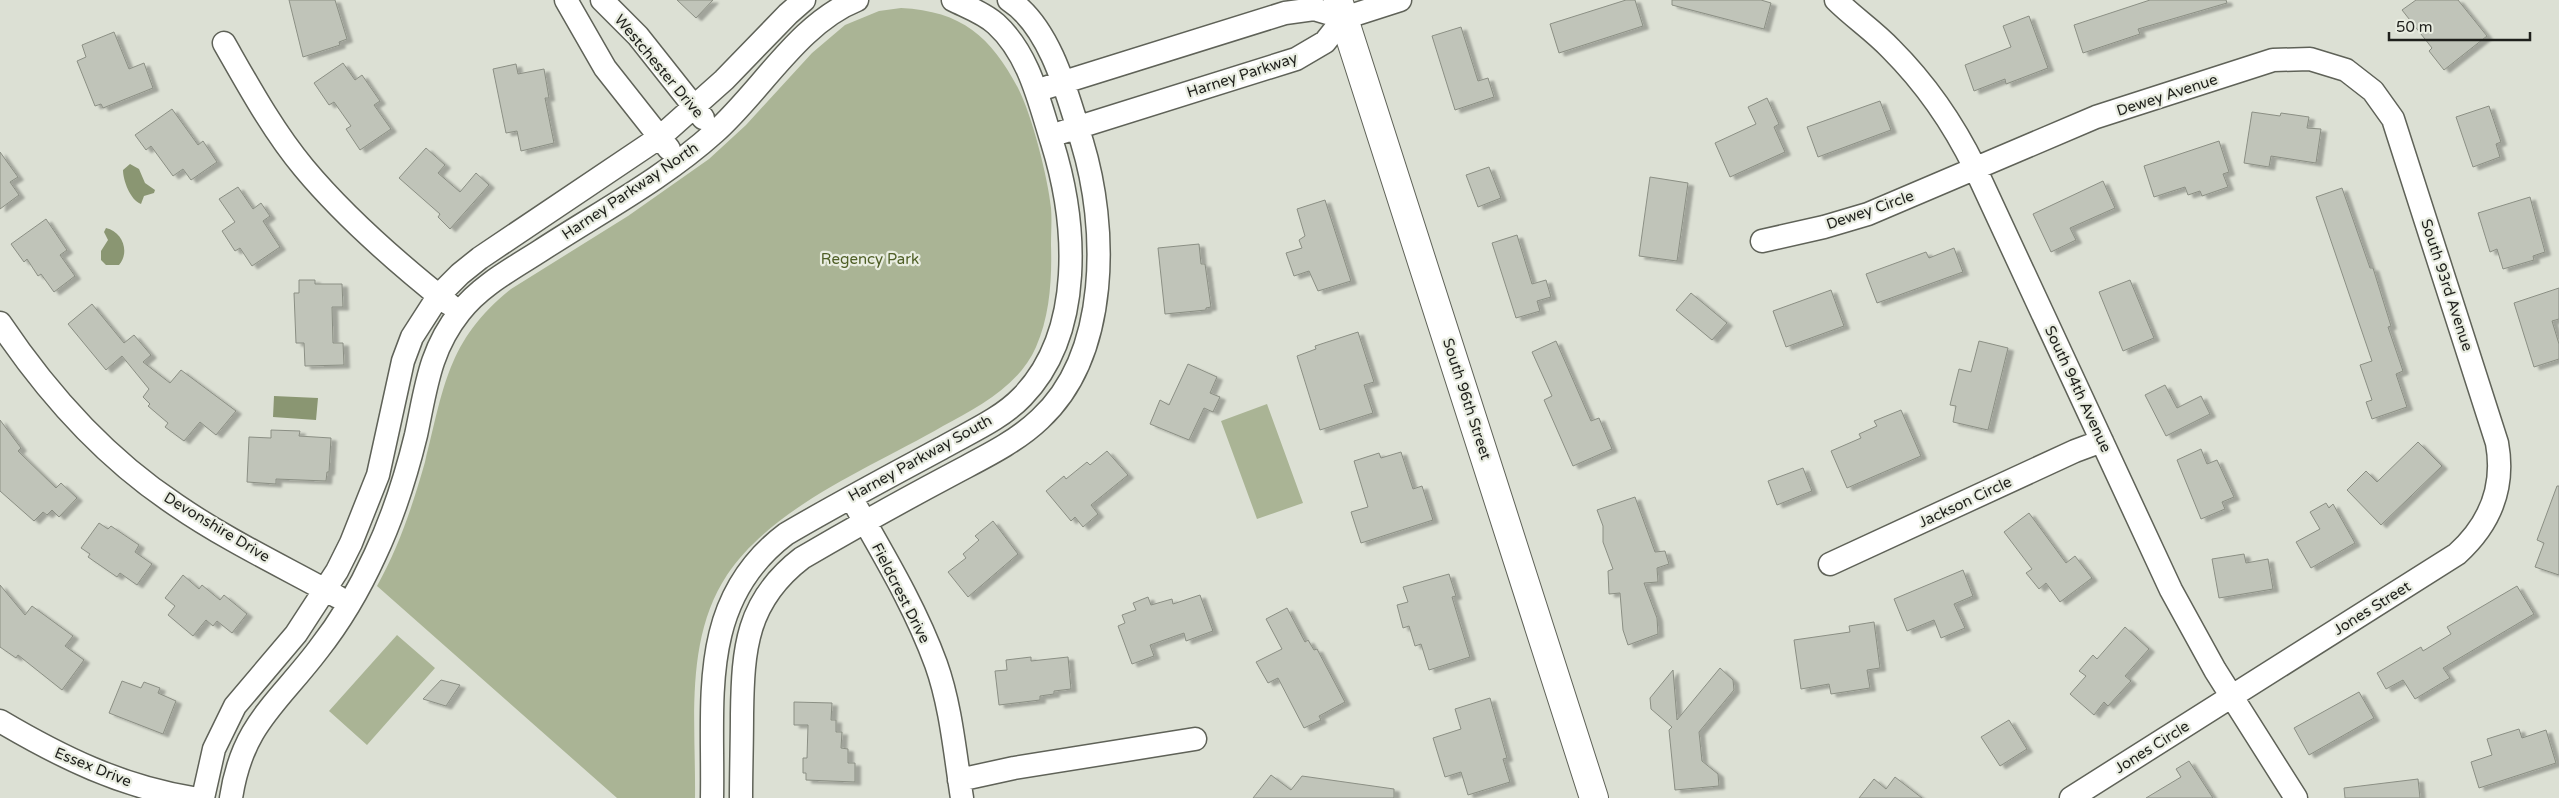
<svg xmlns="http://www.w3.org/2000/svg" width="2559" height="798" font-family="'Varela Round',sans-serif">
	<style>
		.green { fill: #aab495 }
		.water { fill: #8a9672 }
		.building { fill: #c0c4b9; stroke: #8b8f84; filter: url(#shadow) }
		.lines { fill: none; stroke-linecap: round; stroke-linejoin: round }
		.street-casing { stroke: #5f6258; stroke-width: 25 }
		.secondary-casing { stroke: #5f6258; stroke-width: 30 }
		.street { stroke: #fff; stroke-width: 22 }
		.secondary { stroke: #fff; stroke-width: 28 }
		.labels { text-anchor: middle; stroke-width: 4.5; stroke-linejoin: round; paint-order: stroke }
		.street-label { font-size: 15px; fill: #1f201c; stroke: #e9ede1 }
		.park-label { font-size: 15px; fill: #4f5f27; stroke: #e9ede1 }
	</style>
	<defs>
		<filter id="shadow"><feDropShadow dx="5.5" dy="3" stdDeviation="1" flood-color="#0004"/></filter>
	</defs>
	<rect width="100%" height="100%" fill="#dce0d4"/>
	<path class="green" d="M901 8C962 11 991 37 1018 88 1032 115 1048 178 1051 208 1052 220 1051 233 1051 245 1052 279 1050 315 1036 347 1019 386 978 407 943 426 872 467 773 506 727 575 684 640 696 724 695 798H617L377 586C399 547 413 504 425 462 444 388 447 340 511 289L628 216 709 159 746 125 812 53 845 25 879 11Z
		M1267 404 1303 503 1257 519 1221 421Z
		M397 635 435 668 367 745 329 711Z"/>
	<path class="water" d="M130 164 139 169 145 183 155 190 154 193 144 196 141 204C130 200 123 180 123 170Z
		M106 228C123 232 130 252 119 265H106L101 260V251L108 240 104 232Z
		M274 396 318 398 316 420 273 417Z"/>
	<path class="building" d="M289 0H335L347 39 339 42 340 45 303 57Z
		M677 0H713L696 18Z
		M1626 0H1635L1643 26 1559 53 1550 24Z
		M1672 0H1761L1771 3 1764 29 1672 5Z
		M2150 0H2226L2227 3 2138 29 2140 34 2083 53 2074 25Z
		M2416 0H2458L2487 36 2444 70 2429 51 2432 48 2402 10Z
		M2029 16 2048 68 2006 84 2005 79 1974 91 1965 65 2011 47 2003 26Z
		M1461 27 1478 81 1488 78 1494 97 1455 110 1432 36Z
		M114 32 129 69 144 63 153 88 103 108 101 104 95 106 77 61 86 57 82 45Z
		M343 63 355 80 362 75 380 101 374 105 391 129 360 150 346 129 351 126 334 102 329 105 314 83Z
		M516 64 518 74 544 69 549 98H545L554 143 521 151 517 131 506 133 493 69Z
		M1767 98 1779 124 1774 127 1785 152 1730 177 1715 143 1756 124 1748 107Z
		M1880 101 1891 130 1818 157 1807 127Z
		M2489 106 2501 142 2496 144 2500 157 2473 167 2456 117Z
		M172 109 198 145 203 141 217 162 191 180 183 169 173 176 151 146 146 150 135 135Z
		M2252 112 2280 116 2281 113 2309 117 2307 128 2321 129 2316 163 2271 156 2269 167 2244 163Z
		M2219 141 2229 172 2223 174 2228 187 2202 196 2200 191 2188 195 2185 187 2154 197 2144 166Z
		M426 148 445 165 438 173 460 192 476 173 489 185 450 229 438 217 440 214 399 178Z
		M0 152 18 177 10 182 19 195 0 209Z
		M1489 167 1501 198 1478 207 1466 175Z
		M1650 177 1688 183 1677 261 1639 256Z
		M2103 181 2115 208 2070 228 2076 240 2051 252 2033 214Z
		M238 187 253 209 261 203 270 216 263 221 280 247 252 266 240 248 235 251 222 231 235 222 219 199Z
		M2342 188 2370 268H2373L2391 326 2388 327 2403 371 2396 374 2407 407 2372 419 2366 402 2372 400 2360 365 2372 361 2316 197Z
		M2530 197 2545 252 2533 256 2534 260 2503 269 2497 249 2490 252 2478 213Z
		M1325 200 1351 281 1318 291 1309 271 1294 276 1286 253 1302 248 1299 240 1305 236 1297 209Z
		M46 219 67 250 60 255 75 276 54 292 41 274 38 276 27 259 24 262 11 244Z
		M1517 235 1532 284 1546 280 1551 297 1537 301 1540 311 1516 318 1492 243Z
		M1199 244 1201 264H1205L1211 307 1206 308V310L1165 314 1158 248Z
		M1954 248 1963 272 1877 303 1866 274 1926 252 1929 258Z
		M299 280H315V284H342L343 307H332L333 343H343L344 365 305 366 304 343H296L294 293H299Z
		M2130 280 2154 338 2123 351 2099 292Z
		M2559 288V319L2552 321 2559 344V359L2534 367 2514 303Z
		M1831 290 1844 326 1786 347 1773 311Z
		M1691 293 1727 323 1712 340 1676 310Z
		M92 304 124 343 134 335 151 355 143 362 170 383 181 370 236 411 216 435 200 422 184 441 165 427 168 423 148 406 150 404 143 397 149 389 122 356 106 370 68 324Z
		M1358 332 1374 382 1364 385 1373 413 1320 430 1297 356 1316 349 1315 346Z
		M1556 341 1591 421 1599 418 1612 449 1573 466 1544 400 1552 396 1532 352Z
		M1979 341 2008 348 1988 430 1953 422 1956 406 1950 405 1959 369 1971 372Z
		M1188 364 1217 377 1210 393 1220 397 1213 412 1204 408 1189 440 1150 424 1160 400 1169 405Z
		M2165 385 2177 408 2201 396 2210 414 2166 436 2145 395Z
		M1901 410 1921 456 1847 488 1831 451 1861 438 1859 434 1877 426 1874 421Z
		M0 420 21 448 18 451 56 488 61 483 77 498 59 517 52 510 47 515 43 512 34 521 0 491Z
		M271 430 300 431 299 436 331 438 329 472H327L326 481 276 479V484L247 482 249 437 271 438Z
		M2418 442 2442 466 2381 525 2347 490 2366 471 2377 482Z
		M2201 449 2207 464 2217 460 2234 497 2222 502 2225 509 2201 519 2177 460Z
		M1107 451 1128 475 1091 505 1098 514 1083 527 1075 517 1071 521 1046 491 1064 476 1066 479 1087 462 1090 465Z
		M1401 452 1413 489 1422 486 1433 520 1361 543 1351 512 1368 507 1354 461 1379 453 1381 458Z
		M1803 468 1812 491 1777 505 1768 481Z
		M2557 486H2559V575L2535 567 2544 543 2537 540Z
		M1635 497 1655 552 1665 551 1669 564 1657 568 1658 582 1644 583 1657 618 1658 634 1628 645 1623 630 1620 593 1609 594 1608 571 1613 569 1603 542V526L1597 510Z
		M2326 503 2329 508 2333 504 2355 543 2311 568 2296 542 2320 529 2310 512Z
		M2029 513 2066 563 2075 556 2092 578 2060 602 2046 583 2039 589 2026 573 2032 569 2004 532Z
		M993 521 1018 554 968 597 948 572 966 558 963 554 979 540 975 536Z
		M99 523 108 529 111 526 139 545 135 552 152 564 137 585 120 573 117 577 88 557 90 554 81 548Z
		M2244 554 2246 563 2268 559 2273 589 2219 598 2212 559Z
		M1963 570 1973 596 1954 604 1965 628 1941 638 1934 620 1907 631 1894 599Z
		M1449 574 1456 596 1452 597 1470 657 1429 670 1421 644 1415 646 1409 626 1403 628 1397 605 1408 602 1403 587Z
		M183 575 199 589 202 585 220 600 224 595 247 614 232 633 217 621 213 626 206 620 193 636 168 615 175 606 165 598Z
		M0 585 25 615 32 606 73 636 65 646 84 660 62 690 18 655 16 658 0 647Z
		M2517 586 2534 614 2443 668 2450 678 2415 699 2403 680 2386 689 2377 673 2421 647 2423 651 2451 634 2447 627Z
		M1200 595 1213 631 1186 641 1184 633 1150 645 1154 656 1132 664 1118 626 1125 623 1122 615 1136 610 1133 603 1148 597 1151 605 1172 599 1173 604Z
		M1287 608 1305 642 1308 640 1314 650 1317 649 1345 702 1319 716 1321 720 1304 728 1278 678 1268 683 1256 662 1282 649 1266 619Z
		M1874 622 1880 668 1867 670 1870 688 1831 694 1829 684 1801 689 1794 640 1850 632 1849 626Z
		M2125 627 2149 649 2125 676 2131 681 2108 706 2104 702 2094 715 2070 694 2086 676 2079 671 2093 655 2097 659Z
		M1031 657V661L1068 657 1071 689 1054 691V694L1040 696V700L999 705 995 671 1007 670 1006 660Z
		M1720 668 1733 680 1734 690 1699 732 1702 761 1718 774 1719 786 1675 790 1669 730 1672 727 1651 709 1650 698 1673 670 1677 720Z
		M441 680 460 685 446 706 423 699Z
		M122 681 141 688 144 682 160 688 158 693 176 701 163 734 109 713Z
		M2359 692 2374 718 2309 755 2294 728Z
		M1490 698 1507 758 1503 759 1510 782 1468 795 1461 772 1445 777 1433 738 1461 729 1455 709Z
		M794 702 832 703 831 720H836V732H842L841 748 848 749V763H855V782L806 780V773H803V758H807L808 725H794Z
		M2009 720 2027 749 2000 766 1981 737Z
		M2519 729 2522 738 2546 730 2556 763 2479 788 2471 762 2492 755 2487 739Z
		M2189 761 2213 798H2146L2181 777 2176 769Z
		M1271 775 1291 790 1302 776 1394 789V798H1253Z
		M1895 777 1922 798H1859L1874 779 1886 789Z
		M2418 779 2420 798H2345L2344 788Z"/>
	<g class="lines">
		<g class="street-casing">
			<path id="street" d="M566 0 605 68 669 149
				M602 0 638 36 703 118
				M1836 0C1853 17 1874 31 1891 49 1926 84 1953 123 1975 168L2171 590 2215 670 2296 798
				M1344 18 1400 0
				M224 43C248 85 273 131 304 168 344 216 400 265 449 304
				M1048 87 1285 13 1314 9 1344 18
				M1063 132 1296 59 1325 42 1344 18
				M1762 241 1824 227 1868 214 2096 117 2273 60 2310 59 2346 70 2373 91 2393 119 2497 443C2505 487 2490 524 2457 554L2071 798
				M0 323C47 393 105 458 176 505 227 540 284 567 338 597
				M857 508C886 559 916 609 936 664 951 706 955 754 962 798
				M1830 564 2075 451 2102 441
				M0 721C61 757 122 787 193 798
				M959 780 1014 768 1195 739
				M203 798 214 749 235 706 296 634 337 571 351 543 378 475 403 361 412 337 439 295 460 274 480 258 660 137 724 80 788 14 804 0
				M231 798C242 725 277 704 318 650 340 622 360 588 375 555 393 517 406 476 416 435 426 389 429 351 460 312 480 286 512 269 540 251 598 213 663 179 715 132 761 91 799 23 857 0
				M712 798C714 700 697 601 786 534 837 504 890 476 942 448 968 433 1001 419 1022 397 1085 332 1077 222 1052 142 1039 101 1029 54 996 24 984 13 967 7 953 0
				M741 798C741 770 742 742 742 714 743 649 746 601 802 558 850 530 898 503 947 477 978 460 1014 444 1040 419 1110 354 1108 227 1082 142 1068 97 1051 27 1009 0"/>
		</g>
		<g class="secondary-casing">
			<path id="secondary" d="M1338 0 1594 798"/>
		</g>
		<use href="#street" class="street"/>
		<use href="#secondary" class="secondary"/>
	</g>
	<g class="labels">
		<g class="street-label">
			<text transform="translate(659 66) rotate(50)" y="5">Westchester Drive</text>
			<text transform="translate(1242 75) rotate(-18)" y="5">Harney Parkway</text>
			<text transform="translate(2167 95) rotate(-18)" y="5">Dewey Avenue</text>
			<text transform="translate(630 191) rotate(-34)" y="5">Harney Parkway North</text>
			<text transform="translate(1870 210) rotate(-19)" y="5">Dewey Circle</text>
			<text transform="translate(2447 285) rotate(72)" y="5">South 93rd Avenue</text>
			<text transform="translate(2078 389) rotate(65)" y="5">South 94th Avenue</text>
			<text transform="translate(1467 399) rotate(72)" y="5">South 96th Street</text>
			<text transform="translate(920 458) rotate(-29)" y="5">Harney Parkway South</text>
			<text transform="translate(1965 502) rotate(-25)" y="5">Jackson Circle</text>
			<text transform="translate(217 527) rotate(31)" y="5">Devonshire Drive</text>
			<text transform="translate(901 593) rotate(63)" y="5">Fieldcrest Drive</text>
			<text transform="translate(2372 608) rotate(-32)" y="5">Jones Street</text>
			<text transform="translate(2152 747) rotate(-32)" y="5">Jones Circle</text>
			<text transform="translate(93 767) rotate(22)" y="5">Essex Drive</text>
		</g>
		<g class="park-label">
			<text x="870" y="264">Regency Park</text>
		</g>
	</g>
	<path d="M2389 32v8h141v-8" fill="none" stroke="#1f201c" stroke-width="2.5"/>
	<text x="2396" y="32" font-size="15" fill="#1f201c" stroke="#e9ede1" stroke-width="4" paint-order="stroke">50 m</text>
</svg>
